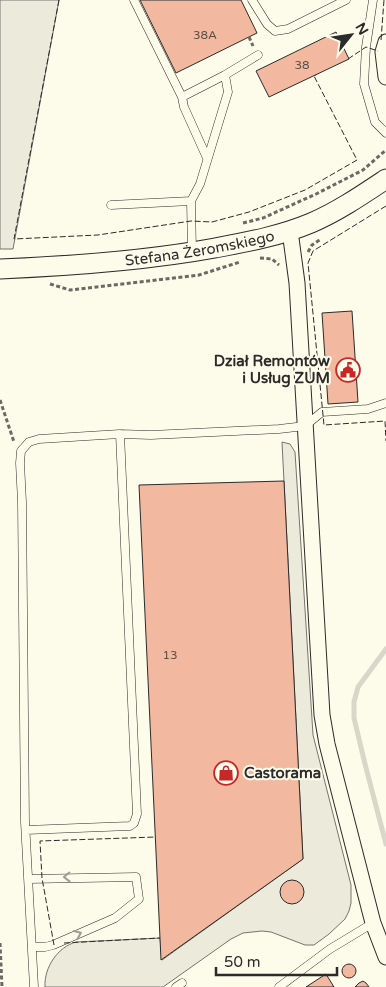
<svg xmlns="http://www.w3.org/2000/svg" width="386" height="987" font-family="'Varela Round',sans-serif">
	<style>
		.green { fill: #ecebdb; stroke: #74746e }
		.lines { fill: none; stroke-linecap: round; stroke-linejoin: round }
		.stream { stroke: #d8d7c9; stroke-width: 5 }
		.building { fill: #f2b8a0; stroke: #2b2b2b }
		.service-casing { stroke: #2b2b2b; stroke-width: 9 }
		.minor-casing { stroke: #2b2b2b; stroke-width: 17 }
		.tertiary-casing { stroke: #2b2b2b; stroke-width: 21 }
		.path { stroke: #6a6964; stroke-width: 3; stroke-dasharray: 4 2.5; stroke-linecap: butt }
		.service { stroke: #fdfbea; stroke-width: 8 }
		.minor { stroke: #fdfbea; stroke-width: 15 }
		.tertiary { stroke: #fdfbea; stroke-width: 19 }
		.fence { stroke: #2b2b2b; stroke-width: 1; stroke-dasharray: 6 2.5; stroke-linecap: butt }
		.oneway { stroke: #9e9d94 }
		.labels { text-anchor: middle; stroke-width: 4; stroke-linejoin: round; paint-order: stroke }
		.number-label { font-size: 12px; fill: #5d4e48 }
		.street-label { font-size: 15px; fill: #2b2b2b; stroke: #fdfbea }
		.poi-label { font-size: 15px; font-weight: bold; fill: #2b2b2b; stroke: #fdfbea; text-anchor: end }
	</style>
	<rect width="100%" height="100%" fill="#fdfbea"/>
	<path class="green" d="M0 0H59L13 249H0Z
		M282 442 290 444 295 452 313 735 351 885V903L349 911 345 919 329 934 314 945H305L271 932 262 931 243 933 231 939 163 987H45C44 967 58 947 76 942L160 938 162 960 303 859Z"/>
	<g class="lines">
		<path class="stream" d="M386 649 358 687 354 702V718L365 764 386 844"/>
	</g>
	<path class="building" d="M140 0H241L257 33 176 73Z
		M336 32 349 59 269 97 256 71Z
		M352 311 358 402 328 404 322 313Z
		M284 481 303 859 161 960 139 485Z
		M280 892a12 12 0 1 1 24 0a12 12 0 1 1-24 0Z
		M342 971a7 7 0 1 1 14 0a7 7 0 1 1-14 0Z
		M326 974 334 987H306Z
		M363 981 366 983 369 987H355L359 983Z"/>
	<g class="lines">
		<g class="service-casing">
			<path id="service" d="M134 0 182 97
				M252 0 267 24 275 31 288 29 346 0
				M373 0 366 47 364 84 375 122 386 133
				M225 75 258 55
				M191 201 200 184 228 92 225 75 182 97 184 107 207 158
				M111 205 191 201 192 252
				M26 830 130 826 134 823 137 814 120 434
				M29 879 136 877 139 899 115 918 53 945 45 947H32
				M34 987 25 822 22 502 20 463 21 451 29 442 39 439 120 434 151 435 279 429 305 426 322 412 368 409 386 403
				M176 987 182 983
				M279 987 330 949 373 923"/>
		</g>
		<g class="minor-casing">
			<path id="minor" d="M386 42 383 52 386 77
				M290 231 297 283 322 715 327 744 373 923 386 957"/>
		</g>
		<g class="tertiary-casing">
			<g id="tertiary">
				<path id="s1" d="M0 269C72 266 144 261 215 248 247 242 280 236 311 223 337 212 362 195 386 179"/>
			</g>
		</g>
		<path class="path" d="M249 37 253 46
			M243 223 263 218 316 194 363 170 386 150
			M308 252 312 245 321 239
			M260 258 272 259 279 265
			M50 284 70 290 199 275 240 262
			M0 400 14 442
			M0 943 2 987"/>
		<use href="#service" class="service"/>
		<use href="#minor" class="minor"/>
		<use href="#tertiary" class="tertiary"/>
		<path class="fence" d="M59 0 14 239 98 235 191 221 212 222 249 212 305 190 357 160 314 76 316 75
			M381 40 384 0
			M348 59 366 47 378 51
			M386 206 313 251 308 263 324 425 385 421 386 441
			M64 943 160 938
			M54 945 42 878 40 841 156 837"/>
	</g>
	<defs><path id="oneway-chevron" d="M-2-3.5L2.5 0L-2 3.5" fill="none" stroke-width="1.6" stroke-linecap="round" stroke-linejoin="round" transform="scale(1.25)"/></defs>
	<g class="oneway">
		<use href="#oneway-chevron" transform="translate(67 877) rotate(179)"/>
		<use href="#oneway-chevron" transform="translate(78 934) rotate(-23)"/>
	</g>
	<defs>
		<g id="civic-ring" transform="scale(1.25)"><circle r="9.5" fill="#fdfbea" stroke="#c62828" stroke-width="1.5"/><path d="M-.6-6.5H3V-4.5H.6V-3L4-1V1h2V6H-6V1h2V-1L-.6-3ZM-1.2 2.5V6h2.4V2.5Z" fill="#c62828"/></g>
		<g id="shop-ring" transform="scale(1.25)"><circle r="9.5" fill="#fdfbea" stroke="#c62828" stroke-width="1.5"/><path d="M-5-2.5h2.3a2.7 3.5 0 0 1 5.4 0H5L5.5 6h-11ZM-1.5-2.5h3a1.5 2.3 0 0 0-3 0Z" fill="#c62828"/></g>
	</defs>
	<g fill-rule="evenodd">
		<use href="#civic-ring" x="348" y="370"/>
		<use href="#shop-ring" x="226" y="773"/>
	</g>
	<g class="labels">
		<g class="number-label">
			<text x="205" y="39">38A</text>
			<text x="302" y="69">38</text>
			<text x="170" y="659">13</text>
		</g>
		<g class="street-label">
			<text dy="5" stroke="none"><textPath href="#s1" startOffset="201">Stefana Żeromskiego</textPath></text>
		</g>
		<g class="poi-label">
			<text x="330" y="366">Dział Remontów<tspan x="330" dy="17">i Usług ZUM</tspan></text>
			<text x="244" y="778" text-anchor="start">Castorama</text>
		</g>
	</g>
	<g transform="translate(351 35) rotate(60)" stroke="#fdfbea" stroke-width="4" paint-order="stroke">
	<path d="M0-4L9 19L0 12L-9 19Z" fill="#2b2b2b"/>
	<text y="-8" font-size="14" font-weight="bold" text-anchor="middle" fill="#2b2b2b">N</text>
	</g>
	<path d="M216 967v8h121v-8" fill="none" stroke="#2b2b2b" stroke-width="2.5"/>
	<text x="224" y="967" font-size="15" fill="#2b2b2b" stroke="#fdfbea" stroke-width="4" paint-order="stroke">50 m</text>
</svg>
